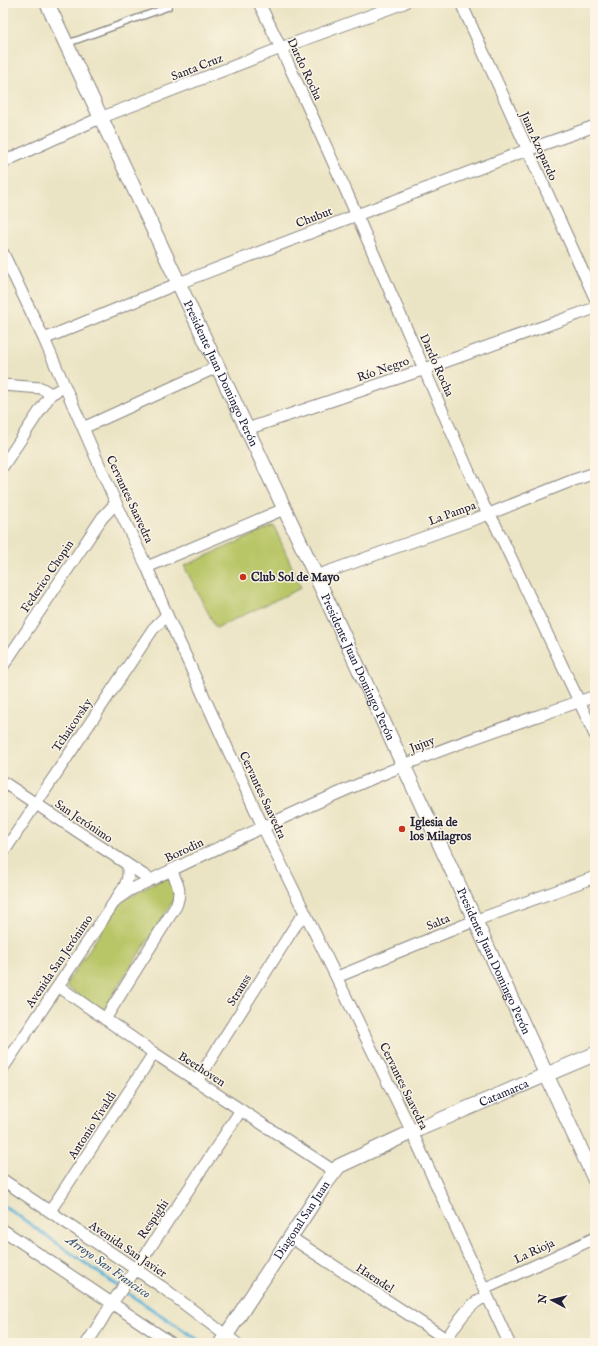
<svg xmlns="http://www.w3.org/2000/svg" width="598" height="1346" font-family="'IM FELL English',serif">
	<style>
		.green { fill: #b9c668; stroke: #6e7452 }
		.lines { fill: none; stroke-linecap: round; stroke-linejoin: round }
		.stream { stroke: #5eb3da; stroke-width: 3 }
		.service-casing { stroke: #868380; stroke-width: 8 }
		.minor-casing { stroke: #868380; stroke-width: 13 }
		.tertiary-casing { stroke: #868380; stroke-width: 16 }
		.service { stroke: #fff; stroke-width: 5.5 }
		.minor { stroke: #fff; stroke-width: 11 }
		.tertiary { stroke: #fff; stroke-width: 14 }
		.poi-dot { fill: #c8321e; stroke: #fcf5e5; stroke-width: 1.5 }
		.labels { text-anchor: middle; stroke-width: 3; stroke-linejoin: round; paint-order: stroke }
		.street-label { font-size: 12px; fill: #22223b; stroke: #fcf5e5 }
		.poi-label { font-size: 12px; font-weight: bold; fill: #22223b; stroke: #fcf5e5; text-anchor: start }
		.water-label { font-size: 13px; font-style: italic; fill: #375573; stroke: #fcf5e5 }
	</style>
	<rect width="100%" height="100%" fill="#fcf5e5"/>
	<filter id="ink" filterUnits="userSpaceOnUse"><feTurbulence type="fractalNoise" baseFrequency=".025" numOctaves="2"/><feDisplacementMap in="SourceGraphic" scale="8" xChannelSelector="R" yChannelSelector="G"/><feConvolveMatrix kernelMatrix="1 2 1 2 8 2 1 2 1" color-interpolation-filters="sRGB"/></filter>
	<filter id="wash" filterUnits="userSpaceOnUse"><feTurbulence type="fractalNoise" baseFrequency=".012" numOctaves="4" result="noise"/><feDisplacementMap in="SourceGraphic" scale="16" xChannelSelector="R" yChannelSelector="G"/><feGaussianBlur stdDeviation="0.9" result="paint"/><feColorMatrix in="noise" values="0 0 0 0 0 0 0 0 0 0 0 0 0 0 0 0 0 1.4 0 .05"/><feComposite in="paint" operator="in"/></filter>
	<g filter="url(#wash)">
		<rect width="100%" height="100%" fill="#ebe4c4"/>
		<path class="green" d="M274 526 301 588 216 628 184 566Z
			M166 877C177 887 177 889 172 903L102 1011 67 987V983L117 908 126 899Z"/>
		<g class="lines">
			<path class="stream" d="M3 1205 129 1294 203 1343"/>
		</g>
	</g>
	<g filter="url(#ink)">
		<g class="lines">
			<g class="service-casing">
				<path id="service" d="M66 44 168 7"/>
			</g>
			<g class="minor-casing">
				<path id="minor" d="M259 3C290 65 318 129 347 193 393 297 439 401 484 506L495 524 595 735
					M461 3 595 298
					M3 162 100 118 281 48 404 3
					M3 253 44 339 116 503 147 567 167 615 263 827 412 1132 509 1343
					M44 339 179 283 527 150 595 126
					M3 385 41 388 51 394
					M83 428 217 367
					M247 429 425 369 595 308
					M3 466 51 394 64 387
					M147 567 284 509
					M316 576 489 514 571 481 595 473
					M3 666 102 518 116 503
					M3 782 151 880
					M3 853 153 629 167 615
					M117 899 130 890C219 847 310 804 402 766 465 739 531 719 595 696
					M337 977 474 921 595 877
					M58 986 154 1053 334 1171
					M105 1019 176 906C182 890 178 885 171 870
					M3 1068 125 886 128 877V866
					M197 1081 293 929 300 919 306 914
					M3 1180 162 1287 236 1343
					M50 1211 154 1053
					M3 1230 171 1343
					M290 1237 446 1339
					M484 1289 595 1238
					M87 1343 100 1323 112 1303 136 1269 241 1110
					M444 1343C455 1326 468 1303 487 1296"/>
			</g>
			<g class="tertiary-casing">
				<g id="tertiary">
					<path id="s1" d="M47 3 316 576 595 1180"/>
					<path id="s2" d="M221 1343 326 1183 339 1166 412 1132 595 1054"/>
				</g>
			</g>
			<use href="#service" class="service"/>
			<use href="#minor" class="minor"/>
			<use href="#tertiary" class="tertiary"/>
		</g>
	</g>
	<g class="poi-dot">
		<circle cx="243" cy="577" r="4"/>
		<circle cx="402" cy="829" r="4"/>
	</g>
	<g class="labels">
		<g class="street-label">
			<text transform="translate(197 67) rotate(-21)" y="4">Santa Cruz</text>
			<text transform="translate(305 69) rotate(65)" y="4">Dardo Rocha</text>
			<text transform="translate(539 146) rotate(66)" y="4">Juan Azopardo</text>
			<text transform="translate(314 217) rotate(-21)" y="4">Chubut</text>
			<text transform="translate(437 365) rotate(66)" y="4">Dardo Rocha</text>
			<text transform="translate(383 369) rotate(-19)" y="4">Río Negro</text>
			<text dy="4" stroke="none"><textPath href="#s1" startOffset="409">Presidente Juan Domingo Perón</textPath></text>
			<text transform="translate(130 499) rotate(65)" y="4">Cervantes Saavedra</text>
			<text transform="translate(452 513) rotate(-20)" y="4">La Pampa</text>
			<text transform="translate(47 576) rotate(-56)" y="4">Federico Chopin</text>
			<text dy="4" stroke="none"><textPath href="#s1" startOffset="733">Presidente Juan Domingo Perón</textPath></text>
			<text transform="translate(72 725) rotate(-56)" y="4">Tchaicovsky</text>
			<text transform="translate(422 744) rotate(-21)" y="4">Jujuy</text>
			<text transform="translate(263 795) rotate(65)" y="4">Cervantes Saavedra</text>
			<text transform="translate(84 821) rotate(34)" y="4">San Jerónimo</text>
			<text transform="translate(184 850) rotate(-25)" y="4">Borodin</text>
			<text transform="translate(438 922) rotate(-23)" y="4">Salta</text>
			<text transform="translate(59 961) rotate(-56)" y="4">Avenida San Jerónimo</text>
			<text dy="4" stroke="none"><textPath href="#s1" startOffset="1057">Presidente Juan Domingo Perón</textPath></text>
			<text transform="translate(239 990) rotate(-58)" y="4">Strauss</text>
			<text transform="translate(202 1069) rotate(33)" y="4">Beethoven</text>
			<text transform="translate(404 1086) rotate(64)" y="4">Cervantes Saavedra</text>
			<text dy="4" stroke="none"><textPath href="#s2" startOffset="393">Catamarca</textPath></text>
			<text transform="translate(92 1125) rotate(-57)" y="4">Antonio Vivaldi</text>
			<text transform="translate(153 1219) rotate(-56)" y="4">Respighi</text>
			<text dy="4" stroke="none"><textPath href="#s2" startOffset="147">Diagonal San Juan</textPath></text>
			<text transform="translate(128 1249) rotate(34)" y="4">Avenida San Javier</text>
			<text transform="translate(534 1251) rotate(-25)" y="4">La Rioja</text>
			<text transform="translate(375 1278) rotate(33)" y="4">Haendel</text>
		</g>
		<g class="poi-label">
			<text x="251" y="581">Club Sol de Mayo</text>
			<text x="410" y="826">Iglesia de<tspan x="410" dy="14">los Milagros</tspan></text>
		</g>
		<g class="water-label">
			<text transform="translate(109 1266) rotate(35)" y="5">Arroyo San Francisco</text>
		</g>
	</g>
	<rect width="598" height="1346" fill="none" stroke="#fcf5e5" stroke-width="16"/>
	<g transform="translate(552 1300) rotate(277)" stroke="#fcf5e5" stroke-width="3" paint-order="stroke">
	<path d="M0-3L7 15L0 10L-7 15Z" fill="#22223b"/>
	<text y="-6" font-size="11" font-weight="bold" text-anchor="middle" fill="#22223b">N</text>
	</g>
</svg>
